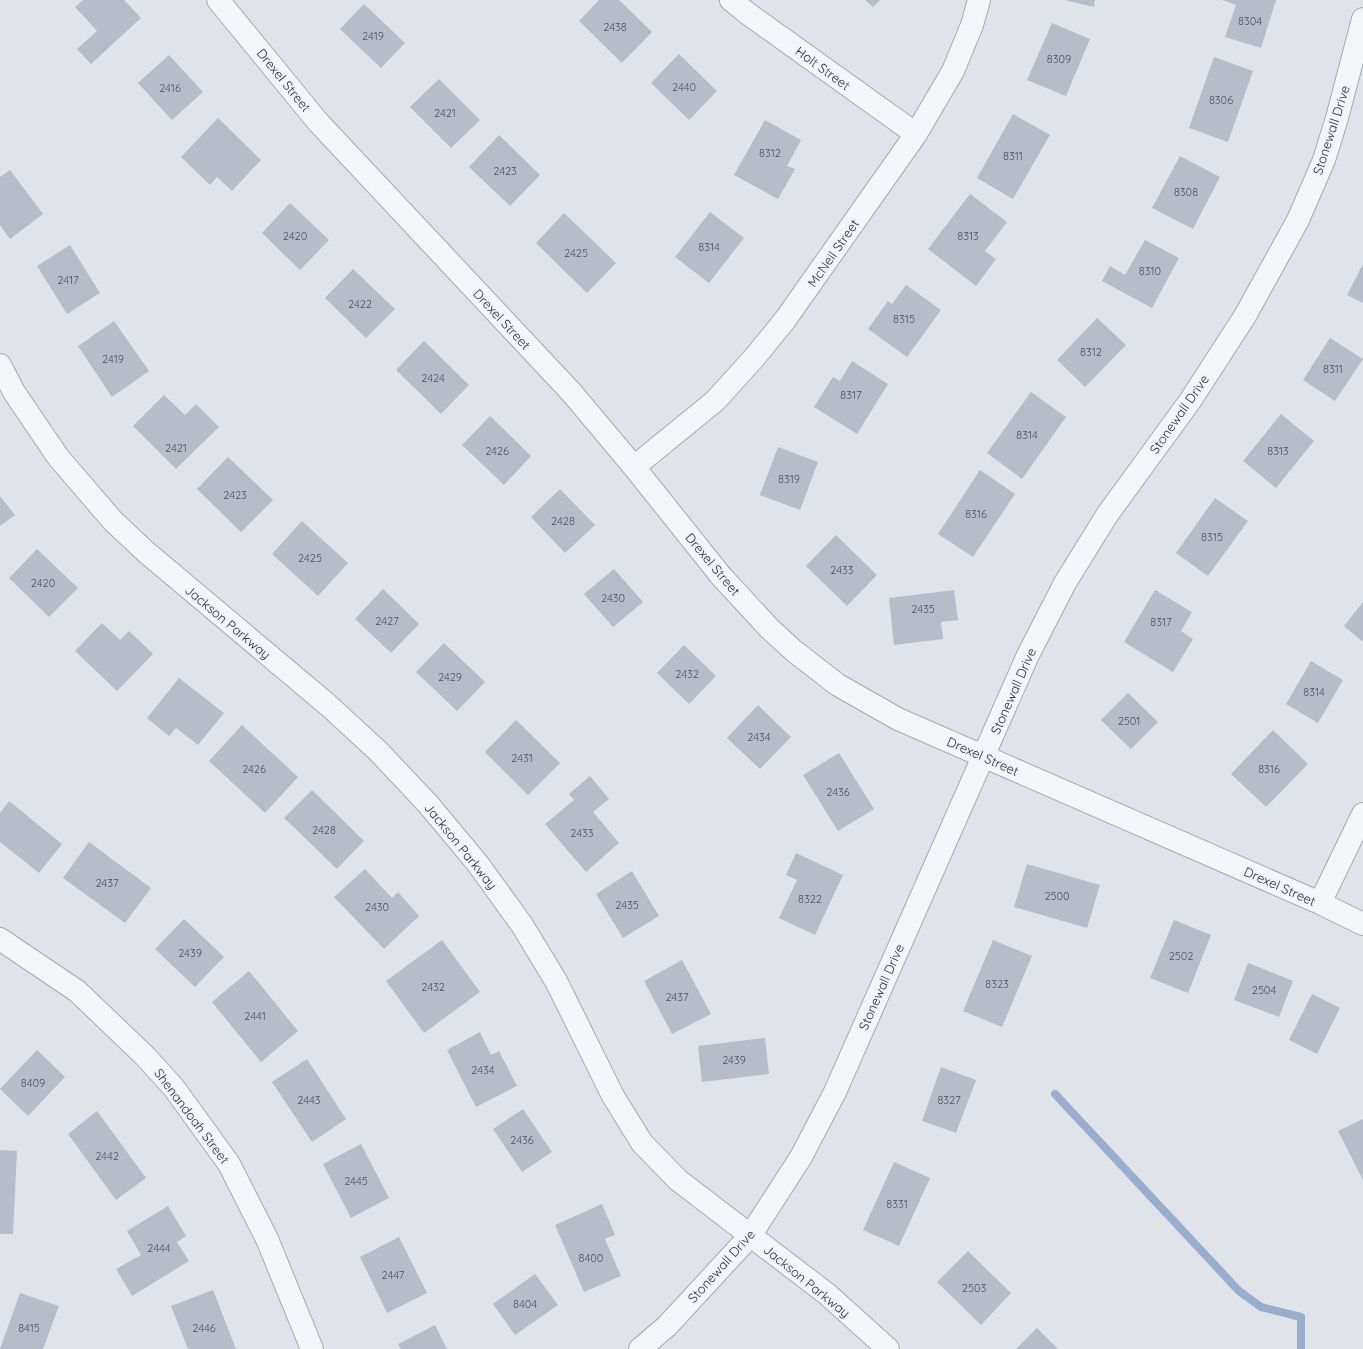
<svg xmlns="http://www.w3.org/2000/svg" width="1363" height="1349" font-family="Quicksand,sans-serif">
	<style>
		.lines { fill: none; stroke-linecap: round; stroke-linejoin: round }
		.stream { stroke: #99adcd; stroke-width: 8 }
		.building { fill: #b7bcc8 }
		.minor-casing { stroke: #a5a9b5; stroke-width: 24 }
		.minor { stroke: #f3f5f8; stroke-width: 22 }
		.labels { text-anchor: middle; stroke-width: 3.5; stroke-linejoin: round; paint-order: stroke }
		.number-label { font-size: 11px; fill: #4c5264 }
		.street-label { font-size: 13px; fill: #282f43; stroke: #f0f2f7 }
	</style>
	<rect width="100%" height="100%" fill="#e0e3ea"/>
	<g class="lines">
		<path class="stream" d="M1055 1094 1239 1291 1261 1307 1301 1317V1349"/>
	</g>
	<path class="building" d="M83 0H124L141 18 91 64 77 49 97 31 75 7Z
		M599 0H619L652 32 622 63 579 21Z
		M865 0H880L873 7Z
		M1065 0H1095L1094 7Z
		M1222 0H1276L1261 48 1225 37 1236 5Z
		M364 4 405 43 381 68 340 29Z
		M1052 23 1090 39 1066 96 1027 80Z
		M679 54 717 91 689 120 651 83Z
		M169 55 203 92 172 120 138 83Z
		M1214 57 1253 71 1228 142 1189 128Z
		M439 79 480 120 451 148 410 107Z
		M1013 114 1050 135 1013 199 977 178Z
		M218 118 261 160 232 191 217 177 210 185 181 157Z
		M765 120 801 140 787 166 795 169 778 199 734 175Z
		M499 135 540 175 510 206 469 167Z
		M1180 156 1220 177 1193 229 1152 208Z
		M10 170 43 214 10 239 0 225V177Z
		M970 194 1007 222 985 251 996 259 976 286 928 249Z
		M290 203 329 240 300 270 262 233Z
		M710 212 744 238 709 283 675 257Z
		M564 213 616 263 587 293 536 243Z
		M1145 240 1179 258 1152 308 1102 281 1110 266 1125 275Z
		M70 245 100 293 67 314 37 266Z
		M1363 264V303L1347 295Z
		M353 269 395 309 366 338 325 298Z
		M906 285 941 310 907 357 868 329 888 301 892 304Z
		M1097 318 1126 345 1085 387 1057 360Z
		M114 321 149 371 112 397 78 346Z
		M1330 338 1363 359 1335 401 1303 380Z
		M424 341 469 385 441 414 396 370Z
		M852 361 888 384 857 434 814 407 833 377 840 381Z
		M1031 392 1066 417 1022 479 987 453Z
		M164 395 185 415 196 404 219 427 176 469 133 426Z
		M1281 414 1314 441 1276 488 1243 461Z
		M490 416 531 456 504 485 462 445Z
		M778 447 818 462 800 510 760 495Z
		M228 457 273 500 241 532 197 489Z
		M980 470 1015 494 973 557 938 534Z
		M560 489 595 525 565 553 531 517Z
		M0 496 15 515 0 526Z
		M1215 498 1248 521 1208 576 1176 553Z
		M302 521 348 563 318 596 272 554Z
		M836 535 877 575 847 606 806 566Z
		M37 549 78 588 49 617 9 578Z
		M614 569 643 602 613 627 584 594Z
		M383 589 419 624 391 653 355 619Z
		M954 590 958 620 941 622 943 639 894 645 889 598Z
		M1155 590 1192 612 1181 631 1193 639 1173 672 1124 642Z
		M1363 602V642L1344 626Z
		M102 623 120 640 129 631 153 654 117 691 75 651Z
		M444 643 485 682 457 711 416 672Z
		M684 645 716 676 689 704 657 673Z
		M1311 661 1343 680 1318 723 1286 704Z
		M179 678 224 713 198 745 176 728 169 736 147 718Z
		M1128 693 1158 722 1131 749 1101 720Z
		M758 705 791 737 760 769 727 738Z
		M516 720 560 763 528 795 485 752Z
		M242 725 298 777 265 813 209 761Z
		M1273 730 1308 764 1266 807 1231 774Z
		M839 753 874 809 838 831 803 775Z
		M590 776 609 799 593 812 619 843 586 872 545 824 574 800 569 794Z
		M312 790 364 841 337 869 284 818Z
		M9 801 62 844 39 873 0 842V813Z
		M89 842 151 888 125 923 63 878Z
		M796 853 843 875 815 935 779 918 797 880 786 875Z
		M1027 864 1100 885 1087 928 1014 907Z
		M365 869 392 898 398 892 419 916 384 949 334 897Z
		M632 871 659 916 623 938 596 894Z
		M184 919 224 957 195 987 155 949Z
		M1174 920 1211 935 1188 993 1150 978Z
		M442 940 480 992 424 1033 386 981Z
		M993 940 1032 956 1002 1027 963 1011Z
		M682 960 711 1014 672 1034 644 981Z
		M1248 963 1293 981 1279 1017 1234 1000Z
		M249 971 298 1031 261 1062 212 1002Z
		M1312 994 1340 1008 1317 1054 1289 1040Z
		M480 1032 491 1055 499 1051 517 1086 476 1107 447 1050Z
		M765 1038 769 1074 702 1082 698 1046Z
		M37 1050 65 1077 28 1116 0 1089Z
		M307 1059 346 1119 312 1142 272 1082Z
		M941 1067 976 1080 956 1133 922 1121Z
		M523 1109 552 1152 522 1172 493 1129Z
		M97 1111 146 1178 116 1200 68 1134Z
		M1363 1119V1180L1338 1131Z
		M361 1144 389 1198 351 1218 323 1164Z
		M0 1150 17 1151 13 1234H0Z
		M894 1162 930 1178 899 1246 863 1230Z
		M602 1204 615 1235 605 1239 621 1276 584 1292 555 1225Z
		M168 1206 186 1236 177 1242 189 1261 132 1296 116 1269 141 1255 127 1231Z
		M399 1237 427 1293 387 1313 360 1257Z
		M968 1251 1011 1293 981 1325 937 1282Z
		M535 1274 558 1305 515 1335 493 1304Z
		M213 1290 236 1349H188L171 1306Z
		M20 1293 59 1306 43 1349H0Z
		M435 1325 447 1349H401L398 1344Z
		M1037 1328 1058 1349H1016Z"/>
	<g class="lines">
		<g class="minor-casing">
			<path id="minor" d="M218 0 318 122 572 393 634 467 721 576 769 628 794 651 838 685 898 719 1320 903 1363 924
				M731 0 747 13 916 134
				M0 365 14 392 58 457 113 521 146 552 328 705 378 751 428 804 478 864 522 925 556 981 613 1096 642 1143 678 1180 827 1294 888 1349
				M634 467 715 401 754 358 785 320 916 134 953 71 972 25 979 0
				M1320 903 1363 814
				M0 939 77 991 145 1056 174 1088 229 1164 267 1239 312 1349
				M640 1349 667 1326 750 1236 801 1157 835 1092 1028 655 1065 583 1107 515 1190 401 1245 316 1298 220 1324 160 1337 118 1363 19"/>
		</g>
		<use href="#minor" class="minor"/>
	</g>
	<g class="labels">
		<g class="number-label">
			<text x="1250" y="25">8304</text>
			<text x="615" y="31">2438</text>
			<text x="373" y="40">2419</text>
			<text x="1059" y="63">8309</text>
			<text x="684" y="91">2440</text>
			<text x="170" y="92">2416</text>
			<text x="1221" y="104">8306</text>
			<text x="445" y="117">2421</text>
			<text x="770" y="157">8312</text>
			<text x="1013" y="160">8311</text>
			<text x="505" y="175">2423</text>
			<text x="1186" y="196">8308</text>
			<text x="295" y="240">2420</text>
			<text x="968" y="240">8313</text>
			<text x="709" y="251">8314</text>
			<text x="576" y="257">2425</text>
			<text x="1150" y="275">8310</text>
			<text x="68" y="284">2417</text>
			<text x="360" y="308">2422</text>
			<text x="904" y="323">8315</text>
			<text x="1091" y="356">8312</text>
			<text x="113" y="363">2419</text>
			<text x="1333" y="373">8311</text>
			<text x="433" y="382">2424</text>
			<text x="851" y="399">8317</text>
			<text x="1027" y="439">8314</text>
			<text x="176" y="452">2421</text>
			<text x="497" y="455">2426</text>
			<text x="1278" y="455">8313</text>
			<text x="789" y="483">8319</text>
			<text x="235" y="499">2423</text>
			<text x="976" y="518">8316</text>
			<text x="563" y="525">2428</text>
			<text x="1212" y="541">8315</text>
			<text x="310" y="562">2425</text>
			<text x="842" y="574">2433</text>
			<text x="43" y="587">2420</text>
			<text x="613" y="602">2430</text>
			<text x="923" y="613">2435</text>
			<text x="387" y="625">2427</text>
			<text x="1161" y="626">8317</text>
			<text x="687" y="678">2432</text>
			<text x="450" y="681">2429</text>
			<text x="1314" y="696">8314</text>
			<text x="1129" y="725">2501</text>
			<text x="759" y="741">2434</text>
			<text x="522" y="762">2431</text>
			<text x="254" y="773">2426</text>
			<text x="1269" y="773">8316</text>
			<text x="838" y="796">2436</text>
			<text x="324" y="834">2428</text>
			<text x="582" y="837">2433</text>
			<text x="107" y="887">2437</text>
			<text x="1057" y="900">2500</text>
			<text x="810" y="903">8322</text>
			<text x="627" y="909">2435</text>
			<text x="377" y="911">2430</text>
			<text x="190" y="957">2439</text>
			<text x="1181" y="960">2502</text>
			<text x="997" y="988">8323</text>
			<text x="433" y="991">2432</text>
			<text x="1264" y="994">2504</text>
			<text x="677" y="1001">2437</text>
			<text x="255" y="1020">2441</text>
			<text x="734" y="1064">2439</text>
			<text x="483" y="1074">2434</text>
			<text x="33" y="1087">8409</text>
			<text x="309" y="1104">2443</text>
			<text x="949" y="1104">8327</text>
			<text x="522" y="1144">2436</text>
			<text x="107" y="1160">2442</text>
			<text x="356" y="1185">2445</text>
			<text x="897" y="1208">8331</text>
			<text x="159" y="1252">2444</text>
			<text x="591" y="1262">8400</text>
			<text x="393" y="1279">2447</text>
			<text x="974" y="1292">2503</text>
			<text x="525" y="1308">8404</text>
			<text x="29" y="1332">8415</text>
			<text x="204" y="1332">2446</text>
		</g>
		<g class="street-label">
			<text transform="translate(823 68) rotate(36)" y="5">Holt Street</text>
			<text transform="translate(284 80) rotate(51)" y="5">Drexel Street</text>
			<text transform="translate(1331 130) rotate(-72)" y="5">Stonewall Drive</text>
			<text transform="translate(833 253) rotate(-55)" y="5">McNeil Street</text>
			<text transform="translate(502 319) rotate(47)" y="5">Drexel Street</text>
			<text transform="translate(1179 414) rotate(-55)" y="5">Stonewall Drive</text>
			<text transform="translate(713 564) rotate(50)" y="5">Drexel Street</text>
			<text transform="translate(228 622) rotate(40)" y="5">Jackson Parkway</text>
			<text transform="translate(1013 691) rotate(-66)" y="5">Stonewall Drive</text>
			<text transform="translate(983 756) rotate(24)" y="5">Drexel Street</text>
			<text transform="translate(461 846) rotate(51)" y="5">Jackson Parkway</text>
			<text transform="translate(1280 886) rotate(24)" y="5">Drexel Street</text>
			<text transform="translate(881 987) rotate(-66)" y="5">Stonewall Drive</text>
			<text transform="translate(192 1116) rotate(53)" y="5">Shenandoah Street</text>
			<text transform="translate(721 1266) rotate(-48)" y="5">Stonewall Drive</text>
			<text transform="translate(807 1281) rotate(39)" y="5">Jackson Parkway</text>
		</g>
	</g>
</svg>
